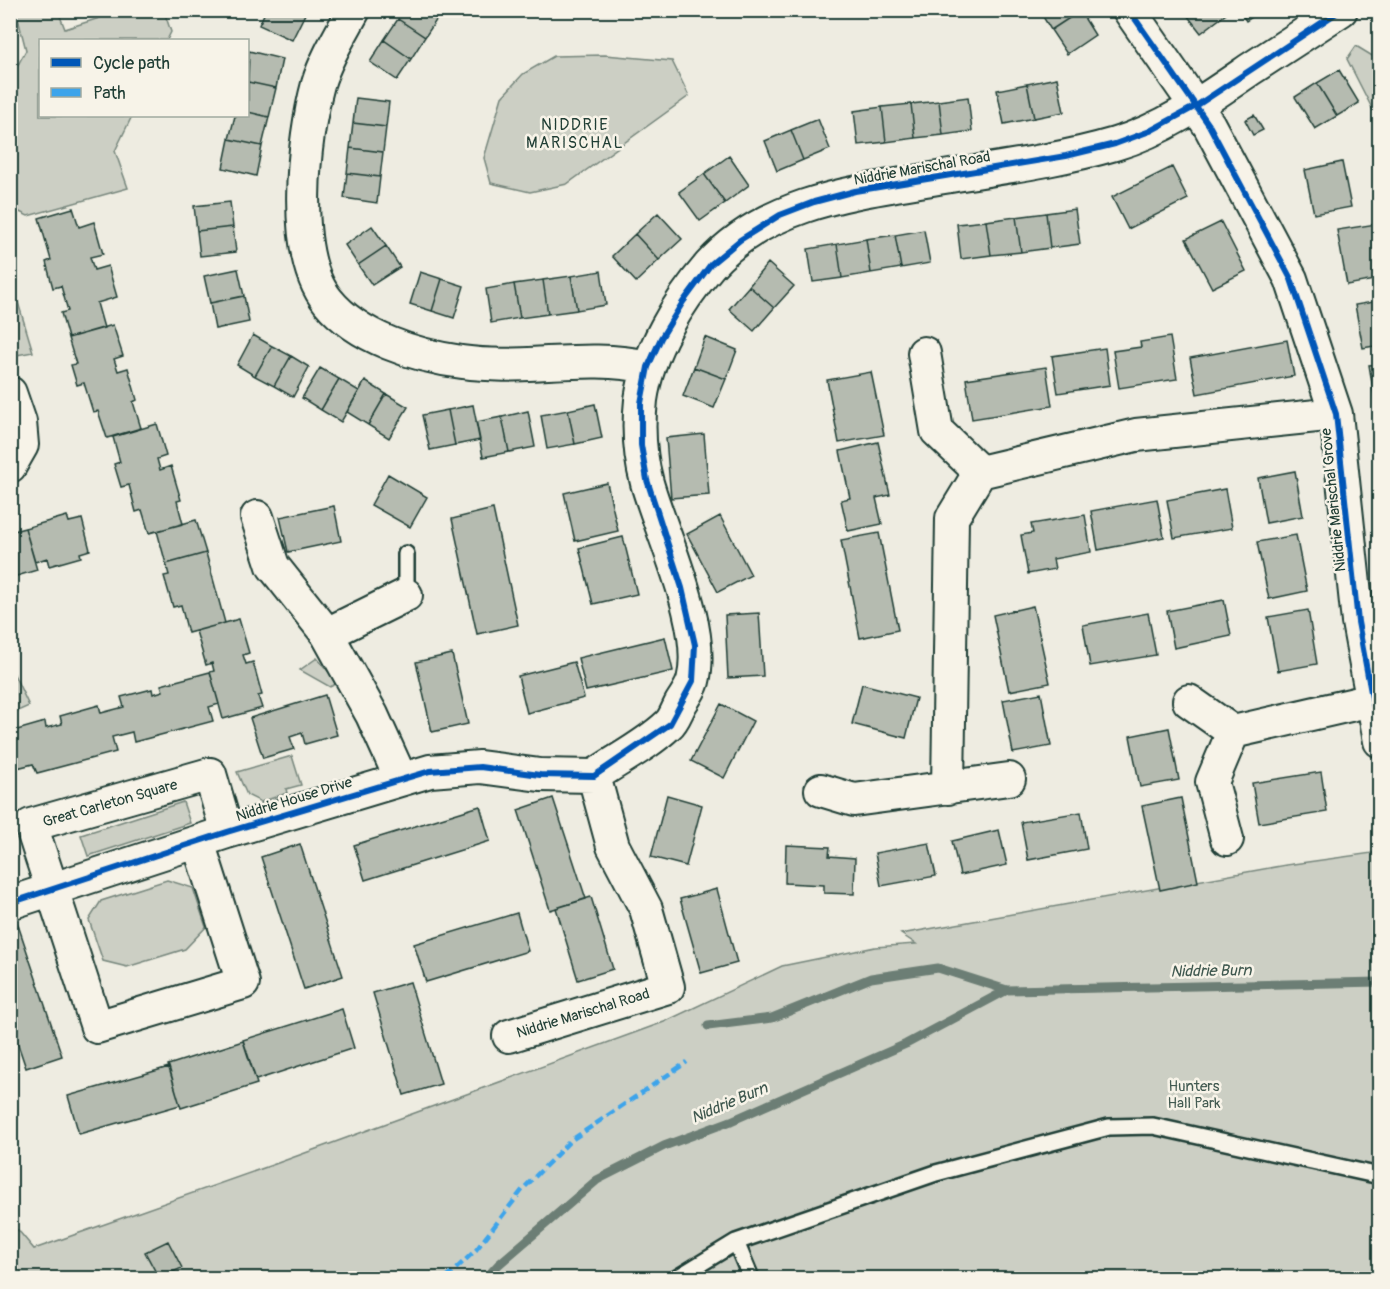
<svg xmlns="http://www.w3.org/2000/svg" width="1390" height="1289" font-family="Pangolin,sans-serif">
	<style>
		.green { fill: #cccfc4; stroke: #76867c; stroke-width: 1.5 }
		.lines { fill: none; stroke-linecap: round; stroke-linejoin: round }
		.stream { stroke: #6c7e74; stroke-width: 9 }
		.building { fill: #b5bbb0; stroke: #1f3d34; stroke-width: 1.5 }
		.lane-casing { stroke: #1f3d34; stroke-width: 20 }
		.street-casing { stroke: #1f3d34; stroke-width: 36 }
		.lane { stroke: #f7f3e8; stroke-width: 15 }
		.street { stroke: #f7f3e8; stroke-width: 32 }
		.quiet { stroke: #3da4eb; stroke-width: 4.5; stroke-dasharray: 9 4.5; stroke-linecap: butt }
		.cycleway-casing { stroke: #f7f3e8; stroke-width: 10 }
		.cycleway { stroke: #0057b8; stroke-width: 6 }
		.labels { text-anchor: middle; stroke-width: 5; stroke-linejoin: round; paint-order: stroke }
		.street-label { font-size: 15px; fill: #1f3d34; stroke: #f7f3e8 }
		.park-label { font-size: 15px; fill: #425a51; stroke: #f7f3e8 }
		.neighbourhood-label { font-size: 16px; letter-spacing: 1.5px; fill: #1f3d34; stroke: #f7f3e8 }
		.water-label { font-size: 16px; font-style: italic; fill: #3f584f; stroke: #f7f3e8 }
	</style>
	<rect width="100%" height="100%" fill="#eeece1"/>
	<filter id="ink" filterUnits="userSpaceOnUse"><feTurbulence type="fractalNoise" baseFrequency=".0167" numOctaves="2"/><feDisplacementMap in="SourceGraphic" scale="12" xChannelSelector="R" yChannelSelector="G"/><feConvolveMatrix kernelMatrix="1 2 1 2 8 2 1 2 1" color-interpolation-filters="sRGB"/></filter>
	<g filter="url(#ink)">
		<path class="green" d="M16 11H58L65 29 121 11H164L171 32 167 40H40V116H132L115 151 128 188 28 216 11 208V78L26 50Z
			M1356 46 1379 60V122L1347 59Z
			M605 55 672 61 689 96 567 184 530 192 491 183 484 158 502 97 523 74 554 56Z
			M11 296 17 299 33 352 11 356Z
			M317 658 338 683 330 687 300 670Z
			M10 666 29 706 11 714H10Z
			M292 756 301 785 286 789 287 793 261 802 247 795 237 772Z
			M183 802 190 823 88 856 81 835Z
			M1379 852V1278H11L10 1230H18L34 1249 275 1164 664 1022 782 966 875 947 916 944 901 934 1286 865Z
			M167 880 193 888 206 927 185 949 127 967 103 961 89 920 101 901Z"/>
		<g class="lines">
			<path class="stream" d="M708 1026 772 1018 871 978 938 968 1007 990 1380 982
				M486 1278 498 1265 597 1180 664 1146 731 1121 906 1044 1007 990"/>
		</g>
		<path class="building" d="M266 10H298L305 14 292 40 259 25Z
			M403 10H431L439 16 425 37 398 19Z
			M1039 10H1080V11L1051 30Z
			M1193 10H1224L1226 14 1201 33 1187 15Z
			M1239 10H1263L1246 21Z
			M1080 11 1095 35 1067 54 1051 30Z
			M398 19 425 37 411 59 384 40Z
			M384 40 411 59 397 80 370 62Z
			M249 51 282 59 276 88 248 82Z
			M1339 70 1359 103 1337 116 1317 83Z
			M1057 78 1064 112 1034 118 1027 84Z
			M248 82 276 88 269 117 248 112Z
			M1317 83 1337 116 1315 129 1295 97Z
			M1027 84 1034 118 1004 124 997 90Z
			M968 97 972 131 943 135 939 101Z
			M356 98 389 102 386 127 353 123Z
			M939 101 943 135 915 138 911 104Z
			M911 104 915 138 886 142 882 107Z
			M882 107 886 142 858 145 854 111Z
			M248 112 269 117 262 146 229 139 235 116H248Z
			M1254 115 1263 130 1253 135 1245 120Z
			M818 119 830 149 803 160 791 130Z
			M353 123 386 127 383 152 350 148Z
			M791 130 803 160 777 171 765 141Z
			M229 139 262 146 256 176 223 168Z
			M350 148 383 152 380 177 347 173Z
			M729 156 749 185 725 203 704 174Z
			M1342 162 1351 207 1314 214 1305 170Z
			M1172 167 1188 199 1128 229 1112 197Z
			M347 173 380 177 377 203 344 198Z
			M704 174 725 203 700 221 679 192Z
			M230 202 233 227 197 231 194 206Z
			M73 208 79 227 94 222 103 254 90 257 94 270 108 266 117 297 97 303 104 328 68 338 61 313 68 311 61 286 53 288 46 262 51 260 39 218Z
			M1075 209 1080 244 1050 248 1046 213Z
			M658 213 682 239 659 260 635 234Z
			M1046 213 1050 248 1021 252 1016 217Z
			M1016 217 1021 252 991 255 986 221Z
			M986 221 991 255 961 259 957 224Z
			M1221 222 1246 271 1212 288 1186 239Z
			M1376 224 1380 279 1347 285 1337 230Z
			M372 226 386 246 358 265 345 245Z
			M233 227 236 252 200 256 197 231Z
			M924 230 930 263 901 268 895 235Z
			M635 234 659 260 636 282 612 256Z
			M895 235 901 268 871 273 866 239Z
			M866 239 871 273 842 278 837 244Z
			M837 244 842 278 813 282 808 249Z
			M386 246 400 267 372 285 358 265Z
			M768 263 794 286 774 308 749 286Z
			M238 269 244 296 210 303 204 276Z
			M601 271 606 305 577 310 571 276Z
			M420 272 442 279 432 311 410 304Z
			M571 276 577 310 548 314 543 280Z
			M442 279 464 286 454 318 432 311Z
			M543 280 548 314 520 318 514 284Z
			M514 284 520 318 491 323 486 289Z
			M749 286 774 308 754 331 729 309Z
			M244 296 249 322 215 329 210 303Z
			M1380 301V345L1363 348 1355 305Z
			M113 325 123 356 114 359 118 371 128 368 137 400 133 402 141 428 107 438 98 411 93 412 84 383 77 385 71 365 76 364 68 338Z
			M253 335 272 346 255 376 237 365Z
			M705 337 737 350 726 379 694 367Z
			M1170 337 1177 379 1119 388 1113 351 1141 347 1140 342Z
			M1287 340 1294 376 1197 394 1190 358Z
			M272 346 291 356 274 386 255 376Z
			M1105 348 1110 385 1058 393 1052 356Z
			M291 356 309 367 293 397 274 386Z
			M1380 364V420H1378L1369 365Z
			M694 367 726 379 714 408 683 396Z
			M1046 367 1052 406 972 419 966 379Z
			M320 368 339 379 321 410 302 398Z
			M871 372 884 435 839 443 827 380Z
			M339 379 359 391 341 422 321 410Z
			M365 381 386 394 368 425 347 412Z
			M386 394 408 407 389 438 368 425Z
			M595 404 602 438 575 444 568 410Z
			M473 405 480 440 455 445 448 410Z
			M448 410 455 445 430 450 422 415Z
			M568 410 575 444 547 449 541 415Z
			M528 411 535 447 509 452 502 417Z
			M502 417 509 452 483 457 476 422Z
			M157 424 166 456 157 459 160 470 171 466 181 500 177 501 183 524 149 533 142 510 136 512 129 485 121 487 114 464 120 462 113 437Z
			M704 434 709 495 671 498 666 438Z
			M878 442 890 495 876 498 882 524 848 531 841 500 850 498 840 451Z
			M1295 471 1303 516 1266 523 1258 478Z
			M388 474 427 497 410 527 371 505Z
			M607 483 618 531 575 541 564 493Z
			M1225 489 1232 528 1174 538 1167 500Z
			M1157 499 1164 537 1098 550 1091 511Z
			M334 506 341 541 288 552 280 517Z
			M493 509 518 625 477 634 452 519Z
			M1085 515 1091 552 1053 559 1055 569 1028 574 1021 535 1033 533 1031 524Z
			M67 516 69 522 82 519 90 550 80 553 81 557 49 566 47 558 35 562 25 528Z
			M720 516 751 575 718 592 687 534Z
			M196 520 206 553 166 564 157 531Z
			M25 528 37 570 10 578V532Z
			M879 533 898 630 860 638 841 540Z
			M1296 535 1307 591 1269 599 1257 542Z
			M623 537 637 594 593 604 579 548Z
			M206 553 225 623 188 633 181 605 173 607 164 576 169 575 166 564Z
			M1224 600 1231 636 1174 648 1167 611Z
			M1033 606 1050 683 1009 691 993 615Z
			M1308 610 1317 664 1278 671 1268 617Z
			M759 613 763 676 728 678 725 615Z
			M1148 613 1156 655 1090 666 1083 625Z
			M239 619 249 653 243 655 246 664 253 662 262 695 258 696 262 708 223 719 210 672 214 671 212 663 206 665 196 631Z
			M665 637 673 671 586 691 578 658Z
			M452 654 468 724 432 732 416 662Z
			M574 662 584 698 527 713 518 676Z
			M210 672 219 704 209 707 213 721 134 742 132 732 112 737 116 752 37 773 33 764 13 769 10 732 45 722 46 728 62 724 60 716 99 705 101 713 124 707 121 697 152 689 153 694 163 691 161 685Z
			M862 684 916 698 906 738 852 724Z
			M1041 693 1051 746 1013 753 1003 700Z
			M325 695 337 735 305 744 302 733 290 737 294 749 263 758 250 718Z
			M721 704 753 721 724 778 691 761Z
			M1169 728 1179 780 1140 787 1130 736Z
			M1321 772 1327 812 1259 823 1252 783Z
			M667 795 702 805 686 866 651 857Z
			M553 798 586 899 550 910 518 810Z
			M1181 798 1198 882 1160 890 1142 806Z
			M480 806 490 841 365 880 354 845Z
			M1081 812 1087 849 1028 860 1021 822Z
			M999 830 1007 865 960 875 952 841Z
			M929 843 936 876 881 886 875 853Z
			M300 844 343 976 304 989 261 857Z
			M786 845 830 847 829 856 855 858 854 894 824 893V885L785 883Z
			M717 889 737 963 701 973 680 899Z
			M591 897 613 969 578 980 556 908Z
			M517 913 528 951 426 982 414 944Z
			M17 922 62 1056 26 1068 10 1021V925Z
			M410 982 441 1084 404 1095 373 993Z
			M342 1009 354 1048 256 1080 243 1040Z
			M243 1041 257 1084 181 1108 168 1065Z
			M169 1067 180 1105 79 1134 68 1096Z
			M168 1241 182 1268 159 1278 145 1252Z"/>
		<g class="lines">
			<g class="lane-casing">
				<path id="lane" d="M406 554V595
					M736 1242 751 1278
					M677 1278 736 1242 936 1173 1109 1127 1153 1126 1380 1176"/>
			</g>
			<g class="street-casing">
				<path id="street" d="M354 10C341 34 326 58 318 84 303 139 290 255 328 301 358 338 416 356 462 362 525 371 586 353 648 367
					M1129 10 1209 125 1291 279 1336 414 1358 622 1380 741
					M924 353 937 431 980 472
					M10 393 20 422 22 445 10 466
					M257 517 273 566 327 634
					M1189 701 1233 732 1372 700
					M594 776C617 760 647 745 668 725 674 720 677 710 681 703 685 697 691 688 693 681 707 627 662 536 647 483 640 457 638 427 641 400 648 351 678 302 710 265 762 207 841 194 914 182 980 170 1050 163 1115 144 1165 129 1207 99 1249 70 1280 50 1310 30 1341 10
					M401 779 372 715 327 634 406 595
					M948 788 952 518 980 472 1136 435 1336 414
					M821 790 854 800 1009 779
					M1227 839 1212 782 1233 732
					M198 842 243 983 97 1027 31 825 210 774 227 832
					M10 903 227 832 430 771 480 767 540 775 594 776
					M509 1036 668 987 646 909 613 846 594 776"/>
			</g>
			<use href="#lane" class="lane"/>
			<use href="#street" class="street"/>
			<path class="quiet" d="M446 1278 476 1250 523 1189 570 1141 687 1062"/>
			<g class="cycleway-casing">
				<path id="cycleway" d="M1129 10 1209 125 1291 279 1336 414 1358 622 1380 741
					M10 903 227 832 430 771 480 767 540 775 594 776 670 724 693 681 695 645 682 588 647 480 641 445V403L648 367 661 338 683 302 711 264 740 240 780 215 814 202 855 191 1066 156 1115 144 1150 131 1196 106 1341 10"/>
			</g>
			<use href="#cycleway" class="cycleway"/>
		</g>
	</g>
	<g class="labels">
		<g class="street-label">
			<text transform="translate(922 168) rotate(-10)" y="5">Niddrie Marischal Road</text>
			<text transform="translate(1333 500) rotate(-96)" y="5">Niddrie Marischal Grove</text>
			<text transform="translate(294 799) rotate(-17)" y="5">Niddrie House Drive</text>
			<text transform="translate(110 803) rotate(-16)" y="5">Great Carleton Square</text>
			<text transform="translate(583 1013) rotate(-17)" y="5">Niddrie Marischal Road</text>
		</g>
		<g class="park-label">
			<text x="1194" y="1091">Hunters<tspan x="1194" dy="17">Hall Park</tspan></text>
		</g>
		<g class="neighbourhood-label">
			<text x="575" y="130">NIDDRIE<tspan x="575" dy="18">MARISCHAL</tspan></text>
		</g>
		<g class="water-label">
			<text transform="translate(1211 970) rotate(-1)" y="6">Niddrie Burn</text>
			<text transform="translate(729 1102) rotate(-23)" y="6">Niddrie Burn</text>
		</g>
	</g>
	<rect width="1390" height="1289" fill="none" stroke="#f7f3e8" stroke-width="36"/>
	<rect x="18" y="18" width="1354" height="1253" fill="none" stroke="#1f3d34" stroke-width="2" filter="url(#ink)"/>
	<rect x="39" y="39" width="210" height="78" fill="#f7f3e8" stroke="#a1aaa0" stroke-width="1.5"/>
	<rect x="51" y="58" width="30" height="9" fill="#0057b8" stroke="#a1aaa0" stroke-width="1.5"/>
	<text x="93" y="69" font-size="18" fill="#1f3d34">Cycle path</text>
	<rect x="51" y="88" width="30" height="9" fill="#3da4eb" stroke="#a1aaa0" stroke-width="1.5"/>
	<text x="93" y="99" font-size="18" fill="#1f3d34">Path</text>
</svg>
